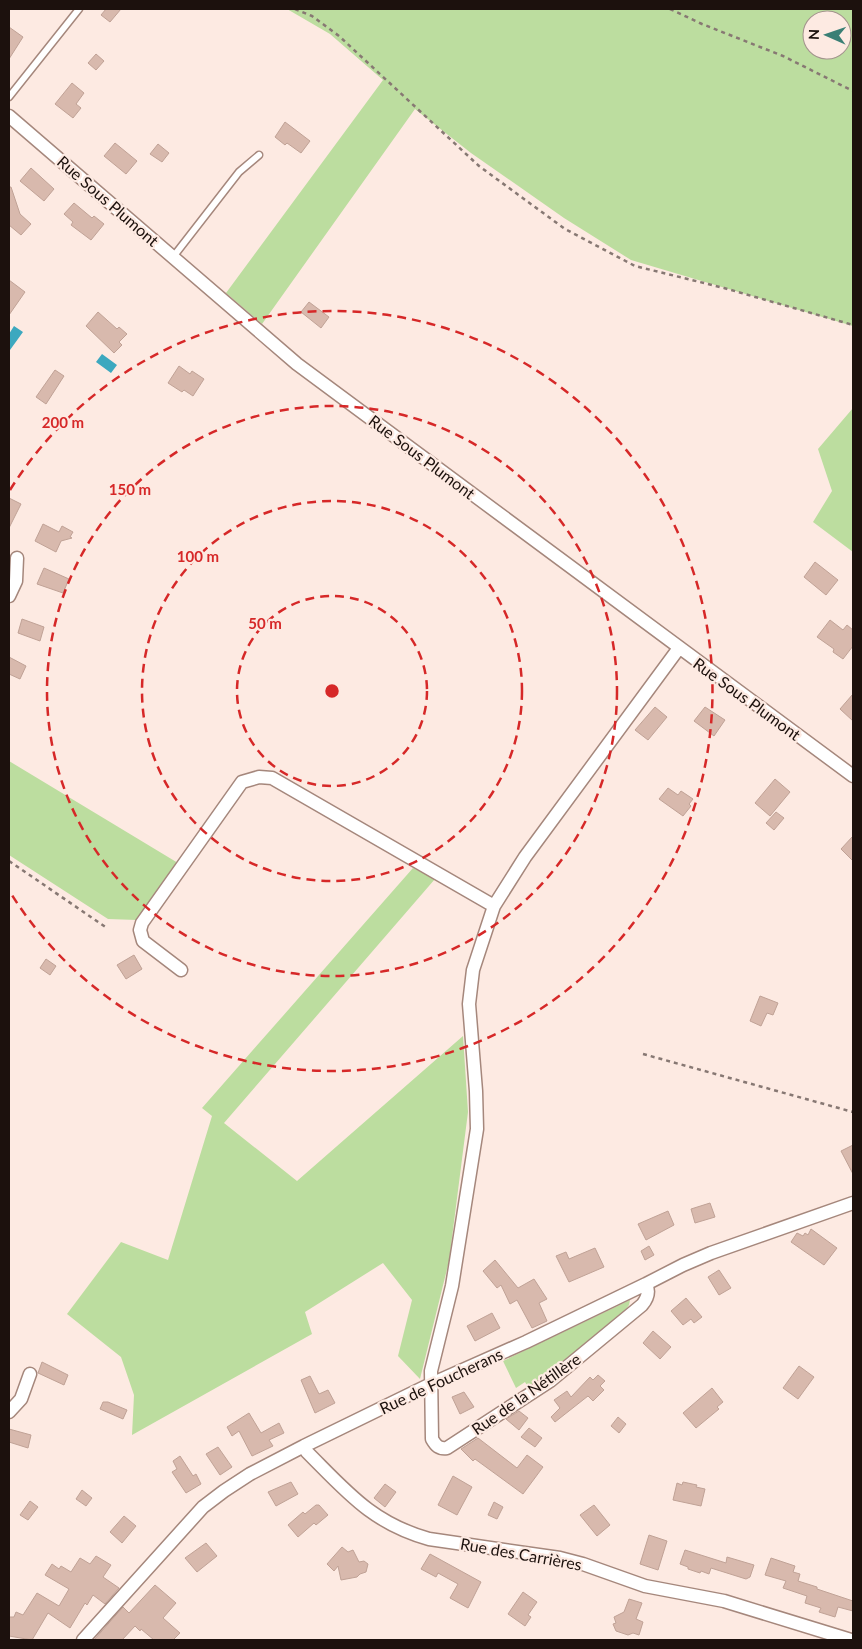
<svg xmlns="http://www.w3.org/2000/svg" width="862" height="1649" font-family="Lato,sans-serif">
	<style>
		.green { fill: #bcdd9f; fill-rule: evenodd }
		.water { fill: #3ca8bf }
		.building { fill: #d8b9ad; stroke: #c0a296 }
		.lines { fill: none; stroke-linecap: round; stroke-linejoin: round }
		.lane-casing { stroke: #a5877c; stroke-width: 9 }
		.street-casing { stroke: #a5877c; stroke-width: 15 }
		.path { stroke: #877873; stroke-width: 2.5; stroke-dasharray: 4 4; stroke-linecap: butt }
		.lane { stroke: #fff; stroke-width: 6 }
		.street { stroke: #fff; stroke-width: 12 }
		.ring { fill: none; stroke: #d62828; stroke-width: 2.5; stroke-dasharray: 9 6 }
		.labels { text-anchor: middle; stroke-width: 4.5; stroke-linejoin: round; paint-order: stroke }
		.street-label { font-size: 16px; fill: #1c110d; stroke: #fdeae2 }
		.centre { fill: #d62828; stroke: #fdeae2; stroke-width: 2.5 }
		.ring-label { font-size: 15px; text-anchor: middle; font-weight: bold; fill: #d62828; stroke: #fdeae2; stroke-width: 4.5; stroke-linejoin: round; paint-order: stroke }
	</style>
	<rect width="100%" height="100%" fill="#fdeae2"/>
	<path class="green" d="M287 9H853V326L631 260 564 218 471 153 415 109 262 324 226 293 383 80 330 34ZM812 20H842V50H812Z
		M853 408V552L813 522 832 491 818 449Z
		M9 761 178 863 137 920 108 919 9 855Z
		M413 868 435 879 224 1123 297 1181 463 1036 468 1112 449 1261 420 1379 398 1356 412 1300 383 1263 305 1312 312 1334 132 1435 134 1395 121 1357 67 1314 121 1242 168 1260 212 1116 202 1108Z
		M630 1300 629 1305 626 1309 572 1354 528 1387 525 1382 516 1388 503 1361Z"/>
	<path class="water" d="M14 326 23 332 10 350 9 349V334Z
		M102 354 117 365 111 373 96 362Z"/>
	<path class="building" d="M106 9H121L110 22 101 15Z
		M9 27 23 37 9 59Z
		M96 54 104 61 96 70 88 63Z
		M72 83 84 93 76 104 81 108 73 118 55 104Z
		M285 122 310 141 301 153 287 143 285 145 275 137Z
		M115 143 137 161 126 174 104 156Z
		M158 144 169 153 162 162 150 154Z
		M31 168 54 189 44 201 20 181Z
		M9 187H11L20 214 31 224 21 235 9 225Z
		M74 203 92 218 94 216 104 224 91 240 71 225 73 222 64 214Z
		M9 280 25 292 9 315Z
		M309 302 329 317 321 328 301 312Z
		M98 312 117 329 119 327 127 334 119 342 122 345 114 353 86 326Z
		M179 366 190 374 192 371 204 379 193 396 184 390 182 392 168 383Z
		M55 370 64 376 46 404 36 397Z
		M9 498 21 504 9 528Z
		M43 524 59 532 62 526 73 532 70 537 72 538 61 541 56 552 35 541Z
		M815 562 838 580 826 595 804 577Z
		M44 568 69 579 63 593 37 584Z
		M22 619 44 627 40 641 18 633Z
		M830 620 843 630 847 625 853 630V646L843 659 833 652 834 649 817 637Z
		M9 657 26 666 20 679 9 674Z
		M853 694V721L840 709Z
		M655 707 667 717 648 740 635 730Z
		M705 707 725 720 714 736 694 721Z
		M775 779 790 792 770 816 755 803Z
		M668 788 678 795 681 791 693 799 689 804 691 806 683 816 659 799Z
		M776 812 784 818 774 830 766 823Z
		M853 836V861L841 849Z
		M134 955 142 969 126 979 117 965Z
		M46 959 56 966 50 975 40 968Z
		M760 996 778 1003 773 1015 767 1013 761 1026 750 1021Z
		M853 1145V1174L841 1151Z
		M710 1203 715 1217 695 1223 691 1209Z
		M668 1211 674 1225 646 1240 638 1224Z
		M811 1229 837 1248 824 1265 791 1242 797 1233 803 1236 805 1233 808 1235Z
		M649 1246 654 1255 645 1260 641 1251Z
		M595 1248 604 1267 569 1282 556 1256 566 1252 569 1259Z
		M495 1260 518 1288 534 1279 547 1299 539 1303 547 1321 532 1328 517 1300 510 1304 501 1285 497 1288 483 1271Z
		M719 1270 731 1288 719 1295 708 1277Z
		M686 1298 702 1317 694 1323 691 1319 683 1325 671 1311Z
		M492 1313 500 1328 475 1341 467 1326Z
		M653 1331 671 1347 660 1359 643 1343Z
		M42 1362 68 1375 64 1385 38 1373Z
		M799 1366 814 1377 798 1399 783 1388Z
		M598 1375 605 1381 600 1386 604 1390 593 1401 588 1396 555 1422 551 1417 560 1408 554 1400 567 1391 571 1397 590 1377 593 1380Z
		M310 1376 319 1394 328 1390 335 1403 315 1413 301 1380Z
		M712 1388 723 1402 717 1407 719 1409 696 1428 683 1413Z
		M464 1392 474 1407 460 1414 452 1397Z
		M103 1402H108L127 1410 123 1419 100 1409Z
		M519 1411 528 1418 519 1430 506 1419Z
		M249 1413 261 1433 279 1423 284 1433 269 1440 273 1446 252 1456 239 1431 232 1436 227 1427Z
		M618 1417 626 1424 619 1433 611 1426Z
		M529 1428 542 1438 535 1447 521 1437Z
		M9 1429 31 1435 28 1448 9 1442Z
		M478 1438 517 1468 527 1455 543 1467 523 1494 475 1459 473 1461 461 1449Z
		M218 1447 232 1467 220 1475 206 1454Z
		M180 1456 193 1476 196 1474 201 1484 186 1493 172 1472 177 1469 173 1461Z
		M453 1476 472 1487 457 1515 438 1505Z
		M291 1482 298 1494 276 1506 268 1492Z
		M683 1482 697 1485 696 1487 705 1489 701 1506 673 1500 677 1483 682 1485Z
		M385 1484 396 1492 385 1507 374 1498Z
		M82 1490 92 1498 86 1506 76 1499Z
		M30 1501 38 1507 28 1520 20 1515Z
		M494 1502 503 1507 497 1519 488 1515Z
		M316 1505H319L328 1515 316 1525 314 1523 298 1537 288 1525 303 1512 305 1514Z
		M594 1505 610 1525 597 1536 580 1515Z
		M124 1516 136 1526 122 1543 110 1532Z
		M649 1535 667 1541 658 1570 640 1564Z
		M206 1543 217 1556 197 1572 185 1558Z
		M342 1547 348 1552 353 1550 359 1562 364 1561 368 1564 366 1572 360 1574 357 1577 341 1580 338 1566 334 1571 327 1564Z
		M685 1550 726 1563 727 1557 754 1565 750 1577 746 1579 711 1568 709 1574 701 1571 700 1573 688 1569V1567L680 1564Z
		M430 1554 481 1582 468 1608 450 1598 458 1584 438 1573 436 1577 421 1569Z
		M96 1556 111 1565 103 1577 119 1588 105 1604 93 1595 87 1605 85 1603 70 1628 48 1613 32 1640 9 1636V1617H14L16 1612 23 1615 37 1593 59 1606 69 1589 45 1575 52 1564 59 1569 61 1566 71 1572 80 1558 90 1564Z
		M771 1558 795 1566 793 1572 800 1574 798 1581 817 1587V1589L853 1601V1611L838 1607 835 1617 819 1612 821 1608 805 1603 807 1596 783 1588 786 1581 765 1575Z
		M155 1585 176 1603 163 1618 180 1633 173 1640H154L141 1629 140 1631 135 1626 122 1640H94L123 1607 129 1613Z
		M523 1592 537 1602 528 1615 531 1617 525 1626 508 1614Z
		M629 1599 642 1603 636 1619 643 1622 639 1635 633 1633 628 1635 616 1631 613 1624 616 1623 614 1617 624 1612Z"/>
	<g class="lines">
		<g class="lane-casing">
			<path id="lane" d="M9 97 79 9
				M173 257 239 172 259 155"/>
		</g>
		<g class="street-casing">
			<path id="street" d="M9 116 297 364 853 776
				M9 596 16 581 17 558
				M181 970 143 941 140 930 142 923 242 782 259 777 272 778 494 906
				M646 1284C650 1292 647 1299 642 1305L550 1381 447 1448C439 1449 436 1446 432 1439L431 1371 452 1286 477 1129 476 1091 469 1004 473 970 494 906 525 857 679 648
				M9 1412 21 1399 30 1374
				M304 1446 307 1452C347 1492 372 1523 429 1539L560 1558 583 1564 645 1586 724 1601 851 1640
				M83 1640 203 1507 224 1491 250 1474 304 1446 431 1384 526 1342 646 1284 683 1265 711 1253 853 1203"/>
		</g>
		<path class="path" d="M295 9 312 16 339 36 479 166 565 229 635 266 724 288 853 325
			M670 9 702 24 783 56 853 91
			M9 861 107 928
			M643 1054 853 1112"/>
		<use href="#lane" class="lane"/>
		<use href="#street" class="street"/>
	</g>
	<g class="ring">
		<circle cx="332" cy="691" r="95"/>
		<circle cx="332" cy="691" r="190"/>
		<circle cx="332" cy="691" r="285"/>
		<path d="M10 490A380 380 0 1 1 10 892"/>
	</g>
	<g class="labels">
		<g class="street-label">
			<text transform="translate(108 201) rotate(41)" y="6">Rue Sous Plumont</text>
			<text transform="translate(422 457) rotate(37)" y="6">Rue Sous Plumont</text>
			<text transform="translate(747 699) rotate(36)" y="6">Rue Sous Plumont</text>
			<text transform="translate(441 1381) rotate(-25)" y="6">Rue de Foucherans</text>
			<text transform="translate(526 1394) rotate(-35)" y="6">Rue de la Nétillère</text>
			<text transform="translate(521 1554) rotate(10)" y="6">Rue des Carrières</text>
		</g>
	</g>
	<circle cx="332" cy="691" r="8" class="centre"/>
	<g class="ring-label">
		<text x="63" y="428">200 m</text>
		<text x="130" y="495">150 m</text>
		<text x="198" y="562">100 m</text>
		<text x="265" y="629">50 m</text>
	</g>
	<rect width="862" height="1649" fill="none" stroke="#1c110d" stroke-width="20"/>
	<g transform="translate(827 35) rotate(272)"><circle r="24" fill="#fdeae2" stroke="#a3938d"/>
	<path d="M0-4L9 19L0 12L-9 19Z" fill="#3a7f75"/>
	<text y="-8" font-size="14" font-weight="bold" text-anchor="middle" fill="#1c110d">N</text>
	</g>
</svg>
